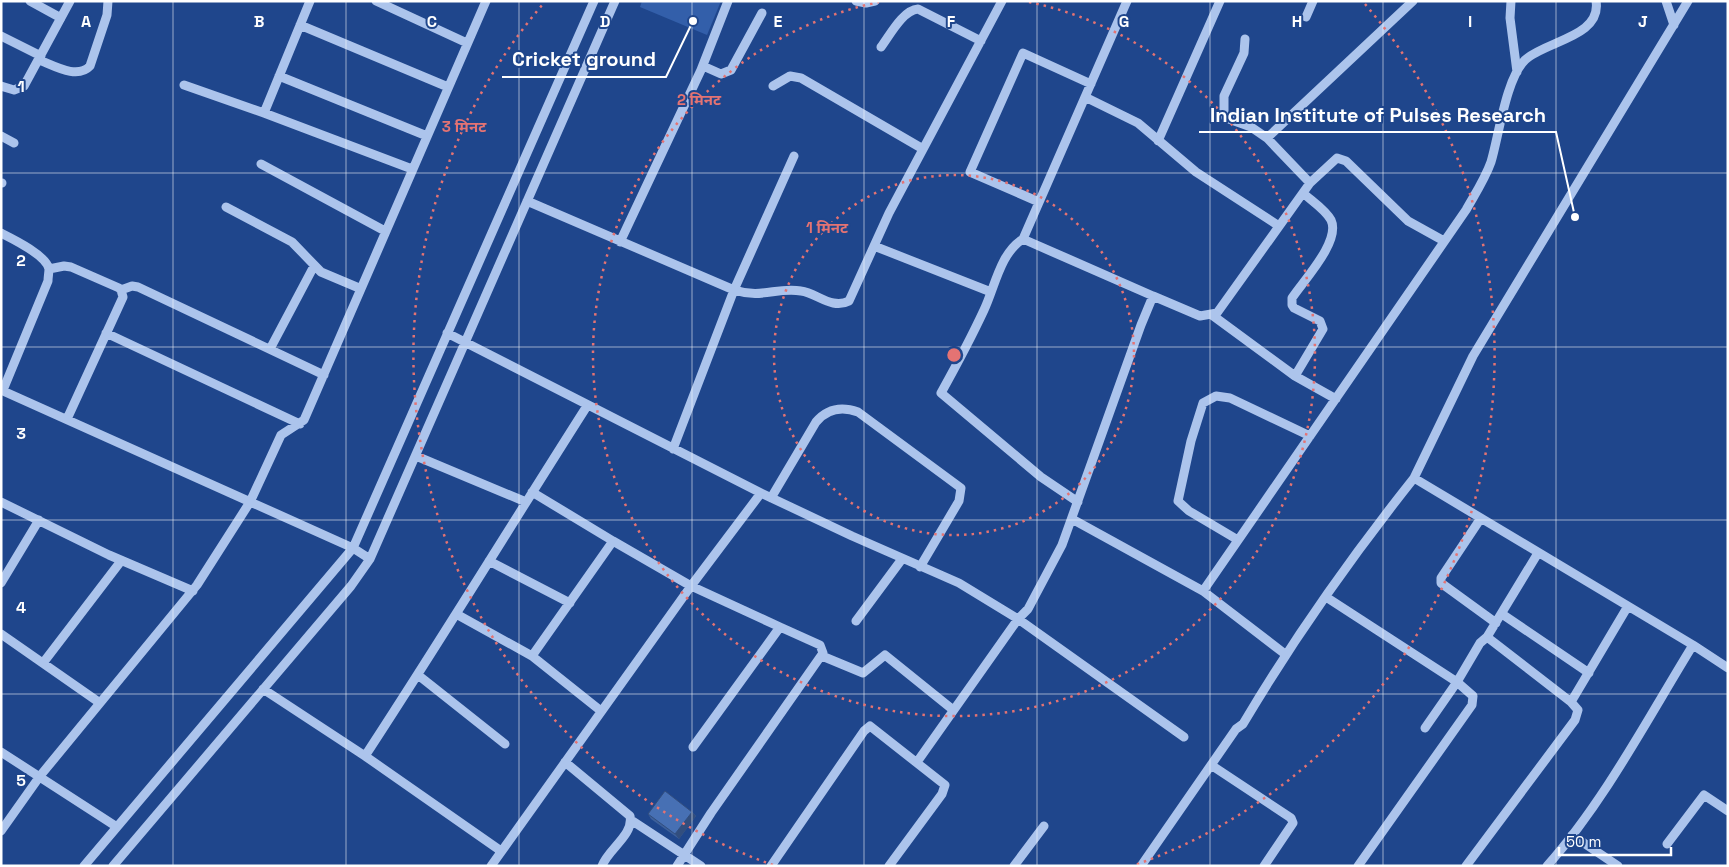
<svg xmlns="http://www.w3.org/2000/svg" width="1729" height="867" font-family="'Space Grotesk','Noto Sans Devanagari',sans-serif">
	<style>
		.green { fill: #335faa }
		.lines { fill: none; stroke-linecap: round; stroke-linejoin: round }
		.minor { stroke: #acc4ec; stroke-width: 9 }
		.wall { fill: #3d609b }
		.shaded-wall { fill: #324e7e }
		.building { fill: #4770b4; stroke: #324e7e }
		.grid { fill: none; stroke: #fff; stroke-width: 1; stroke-opacity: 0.55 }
		.ring { fill: none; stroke: #e47373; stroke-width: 2.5; stroke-dasharray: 2.5 5 }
		.grid-label { font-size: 16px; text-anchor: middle; font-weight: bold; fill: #fff; stroke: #1f468c; stroke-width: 4; stroke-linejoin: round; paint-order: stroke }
		.centre { fill: #e47373; stroke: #1f468c; stroke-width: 2.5 }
		.ring-label { font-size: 15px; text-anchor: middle; font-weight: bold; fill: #e47373; stroke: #1f468c; stroke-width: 4; stroke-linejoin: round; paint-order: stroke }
		.leader { fill: none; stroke: #fff; stroke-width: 2 }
		.callout-dot { fill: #fff; stroke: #1f468c; stroke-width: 2 }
		.callout-label { font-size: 20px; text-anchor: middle; font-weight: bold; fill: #fff; stroke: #1f468c; stroke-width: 4; stroke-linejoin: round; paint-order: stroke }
	</style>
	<rect width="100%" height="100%" fill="#1f468c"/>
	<path class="green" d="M642 1H721L707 35 640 7Z"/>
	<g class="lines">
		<path class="minor" d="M30 1 61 18
			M376 1 467 43
			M856 1 866 3 875 1
			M1511 1 1510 18 1517 72
			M1666 1 1674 25
			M1688 1 1473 356 1414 478 1693 645
			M1306 17 1313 1
			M300 25 448 87
			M1 36 41 56
			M1245 39 1244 53 1224 96V114L1226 118 1251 127 1267 138 1310 183
			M881 47C890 35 903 10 918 9L981 41
			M39 60C53 65 77 80 90 66L107 15 108 1
			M703 66 721 74 731 70 762 13
			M279 76 427 136
			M184 85 264 113 412 169
			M1 86 14 90 24 86 70 1
			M773 86 790 76 801 78 923 149
			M1085 97 1138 123 1196 172 1279 226
			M264 113 310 1
			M1 136 14 143
			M1267 138 1413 1
			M1158 141 1220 1
			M261 164 385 231
			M1 183H2
			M527 201 734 290C762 299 776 287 801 291 817 293 832 310 849 301L889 213 1002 1
			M1039 202 970 172 1023 53 1091 84
			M226 207 292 242 321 272 359 288
			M1 233C13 239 46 255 49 269 49 272 48 277 48 281L3 390
			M1023 239 1127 1
			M620 242 701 70 728 1
			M874 246 991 292
			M49 269 64 266 71 267 119 288 121 290 123 297 67 419
			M121 290 132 286 138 287 324 375
			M1153 296 1200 316 1217 313 1310 183 1337 158 1346 161 1408 221 1444 241
			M1212 315 1295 376 1336 399
			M106 333 300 424
			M447 333 761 493 852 536 959 583 1018 619 1184 737
			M270 349 314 266
			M1295 376 1323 329 1320 321 1294 308 1292 305V298C1304 280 1341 241 1331 220 1326 210 1312 201 1303 193
			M1 390 353 548 370 559
			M673 449 734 290 794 156
			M416 456 526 502
			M771 498 816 422C827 409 841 406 858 412L961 488 959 501 920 567
			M1 502 109 555 193 591
			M1481 518 1441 578V583L1496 623
			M1072 519 1203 591 1285 654
			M1238 540 1189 511 1178 501 1191 441 1203 403 1216 396 1230 398 1310 436
			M613 541 691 586 780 627 693 747
			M489 561 570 603
			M1 583 39 520
			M1203 591 1466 210C1475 194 1485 179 1491 162 1499 135 1506 79 1525 60 1545 41 1602 37 1596 1
			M1326 597 1457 682 1425 728
			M1502 614 1589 673
			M458 615 532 656 613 541 532 492
			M856 621 902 559
			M1 634 100 703
			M1487 637 1571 702
			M532 656 601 711
			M822 656 863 673 885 655 952 709
			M43 663 121 561
			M418 675 505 744
			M263 689 365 756 501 851
			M1 752 117 827
			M365 756C441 640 513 522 587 406
			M565 762 630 816C634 835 608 849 602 866
			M917 762 1018 619 1028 609 1062 545 1141 325 1153 296 1023 239C1000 253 995 287 984 310 971 338 956 366 941 393L1041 477 1078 502
			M1211 765 1291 818 1293 823 1264 866
			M631 820 701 866
			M1 831 40 776 197 585 250 502 281 435 304 420 486 1
			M1572 835 1618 866
			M1667 844 1704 795 1728 811
			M84 866 353 548 594 1
			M113 866 351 586 370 559 615 1
			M491 866 691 586 761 493
			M677 866 711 813 823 653 820 645 780 627
			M771 866 864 731 870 726 945 785 942 794 889 866
			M1014 866 1044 826
			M1141 866 1236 729 1243 724C1294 638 1352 556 1414 478
			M1358 866 1472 705 1473 696 1457 682 1480 643 1487 637 1538 553
			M1466 866 1575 720 1578 710 1571 702 1628 606
			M1547 866C1604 802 1648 718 1693 645L1728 668"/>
	</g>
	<path class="wall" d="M692 812 696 816 679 839 651 819 648 814Z"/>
	<path class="shaded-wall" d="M692 812 696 816 679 839 675 834Z"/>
	<path class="building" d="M665 791 692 812 675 834 648 814Z"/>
	<path class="grid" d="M173 1V866M346 1V866M519 1V866M692 1V866M864 1V866M1037 1V866M1210 1V866M1383 1V866M1556 1V866M1 173H1728M1 347H1728M1 520H1728M1 694H1728"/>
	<g class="ring">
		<circle cx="954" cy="355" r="180"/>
		<path d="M1029 2A361 361 0 1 1 879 2"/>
		<path d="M773 865A541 541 0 0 1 543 4M1365 4A541 541 0 0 1 1135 865"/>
	</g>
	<g class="grid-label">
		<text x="86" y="27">A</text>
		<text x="259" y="27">B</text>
		<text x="432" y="27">C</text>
		<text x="605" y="27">D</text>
		<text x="778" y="27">E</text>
		<text x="951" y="27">F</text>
		<text x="1124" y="27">G</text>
		<text x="1297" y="27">H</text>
		<text x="1470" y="27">I</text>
		<text x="1643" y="27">J</text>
		<text x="21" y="92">1</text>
		<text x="21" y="266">2</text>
		<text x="21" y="439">3</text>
		<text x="21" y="613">4</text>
		<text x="21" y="786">5</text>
	</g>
	<circle cx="954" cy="355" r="8" class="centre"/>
	<g class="ring-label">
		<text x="699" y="105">2 मिनट</text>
		<text x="464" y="132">3 मिनट</text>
		<text x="827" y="233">1 मिनट</text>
	</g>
	<path class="leader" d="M693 21L666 77H502M1575 217L1556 132H1199"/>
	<g class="callout-dot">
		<circle cx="693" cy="21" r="5"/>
		<circle cx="1575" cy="217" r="5"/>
	</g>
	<g class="callout-label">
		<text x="584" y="66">Cricket ground</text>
		<text x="1378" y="122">Indian Institute of Pulses Research</text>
	</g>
	<rect width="1729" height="867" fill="none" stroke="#ffffff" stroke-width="5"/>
	<path d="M1559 847v8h112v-8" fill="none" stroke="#ffffff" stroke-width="2.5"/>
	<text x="1566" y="847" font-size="15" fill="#ffffff" stroke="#1f468c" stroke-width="4" paint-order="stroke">50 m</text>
</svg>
